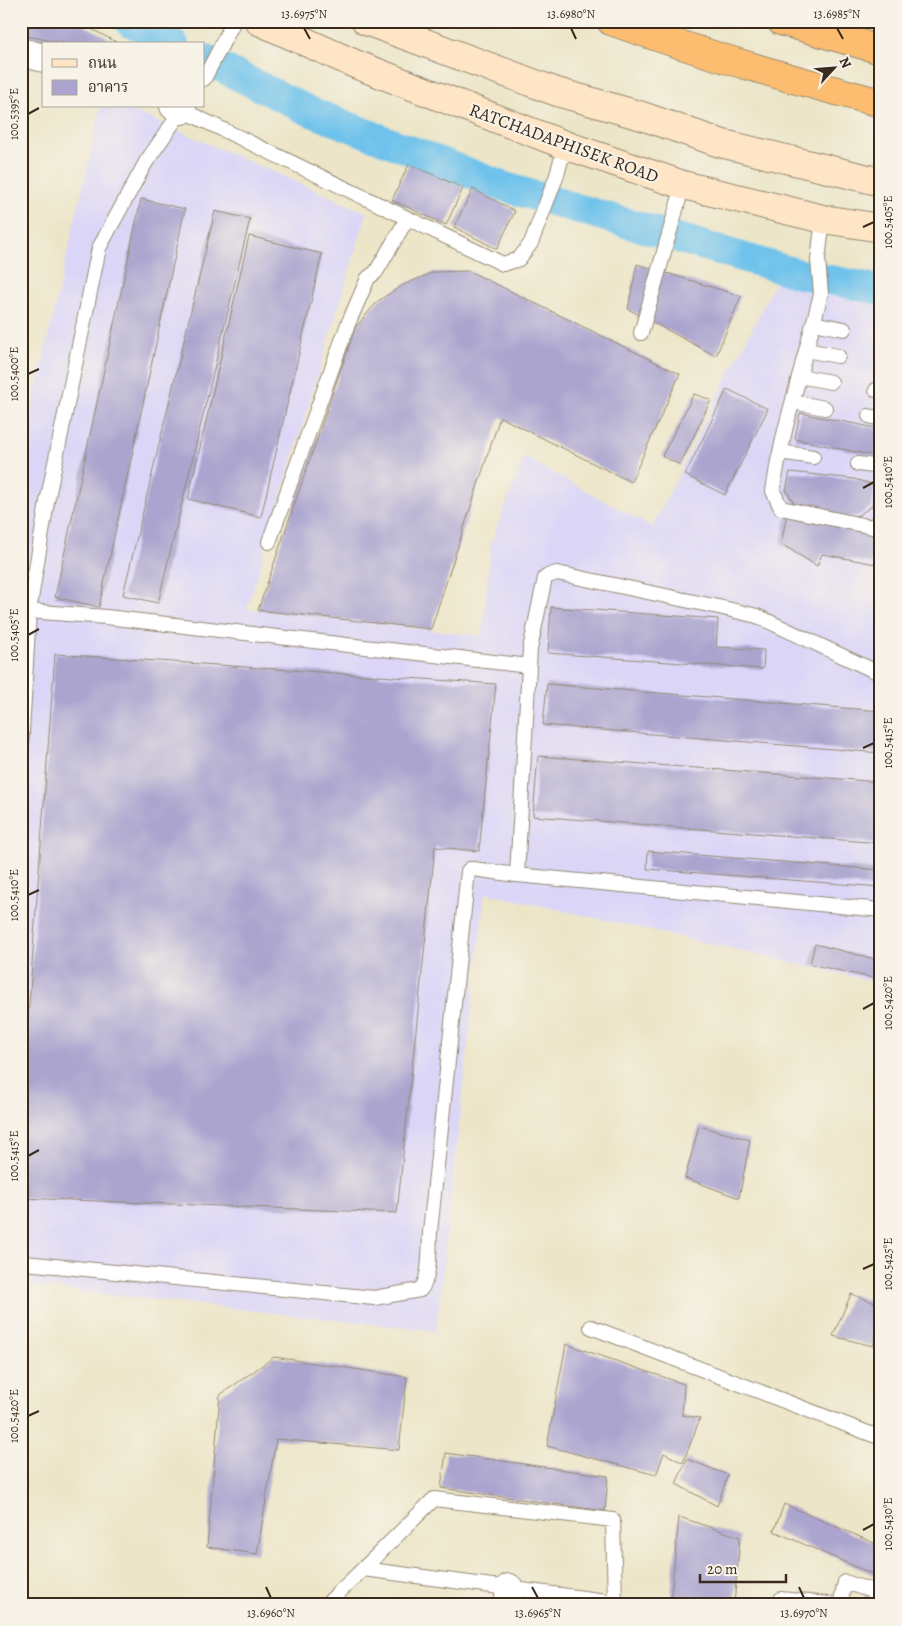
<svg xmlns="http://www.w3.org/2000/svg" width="902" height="1626" font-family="Alegreya,'Noto Serif Thai',serif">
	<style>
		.built { fill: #dbd6f7 }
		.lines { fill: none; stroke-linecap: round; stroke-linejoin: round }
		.canal { stroke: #6ec2eb; stroke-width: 30 }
		.building { fill: #aaa4cf }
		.lane-casing { stroke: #948872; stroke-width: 16 }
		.street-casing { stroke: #948872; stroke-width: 30 }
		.secondary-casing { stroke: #948872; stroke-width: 30 }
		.highway-casing { stroke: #948872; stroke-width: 30 }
		.lane { stroke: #fff; stroke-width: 14 }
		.street { stroke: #fff; stroke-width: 28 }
		.secondary { stroke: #fee5c5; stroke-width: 28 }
		.highway { stroke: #fcbd6f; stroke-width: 28 }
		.ticks { fill: none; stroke: #3b2a1e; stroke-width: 2 }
		.labels { text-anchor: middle; stroke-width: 4; stroke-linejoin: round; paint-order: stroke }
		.street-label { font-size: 18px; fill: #3b2a1e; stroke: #f7f3e8 }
		.neatline { fill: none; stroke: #3b2a1e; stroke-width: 2 }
		.ticks-label { font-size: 12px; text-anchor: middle; fill: #3b2a1e }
	</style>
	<rect width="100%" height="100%" fill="#f7f3e8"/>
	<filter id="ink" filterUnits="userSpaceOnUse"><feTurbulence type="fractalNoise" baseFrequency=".02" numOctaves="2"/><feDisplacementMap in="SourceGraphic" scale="10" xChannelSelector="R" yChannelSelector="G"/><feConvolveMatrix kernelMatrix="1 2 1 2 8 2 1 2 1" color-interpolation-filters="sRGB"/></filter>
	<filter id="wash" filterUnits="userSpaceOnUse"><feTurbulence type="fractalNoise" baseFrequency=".0096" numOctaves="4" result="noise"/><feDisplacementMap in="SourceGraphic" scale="20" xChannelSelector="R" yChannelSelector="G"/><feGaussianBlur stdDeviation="1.12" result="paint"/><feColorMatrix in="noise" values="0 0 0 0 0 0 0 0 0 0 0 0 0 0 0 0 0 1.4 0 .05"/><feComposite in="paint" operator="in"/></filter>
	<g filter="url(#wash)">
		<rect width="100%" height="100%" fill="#ece5c7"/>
		<path class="built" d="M101 106H122L367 213 247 609 482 636 491 543 524 457 652 527 777 279 881 299V983L485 893 436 1331 21 1285V456Z"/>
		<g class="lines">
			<path class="canal" d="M129 21 174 44
				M204 59 309 111 505 187 796 273 881 290"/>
		</g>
		<g id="blocks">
			<path class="building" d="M21 21H76L120 44H69L21 35Z
				M409 164 463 188 446 225 392 200Z
				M473 189 515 211 497 249 454 227Z
				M141 199 185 209 99 607 55 597Z
				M215 211 250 219 158 603 123 595Z
				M249 236 322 254 261 517 188 499Z
				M637 264 741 296 716 356 628 309Z
				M469 271 680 374 631 482 500 417 431 629 258 610 355 328 378 301 403 285 434 272Z
				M727 389 768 409 725 495 685 475Z
				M694 394 711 400 680 465 662 456Z
				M800 413 881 429 875 456 795 439Z
				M790 472 854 479 875 485 872 506 859 515 845 518 795 505 786 490Z
				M787 514 881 534V565L822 554 817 566 781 544Z
				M551 607 718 619 716 647 764 650 763 669 548 653Z
				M55 654 496 684 479 851 435 847 397 1213 21 1198V1112Z
				M547 684 881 711V753L543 725Z
				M538 756 881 782V843L533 816Z
				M648 851 881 870V887L647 869Z
				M815 944 875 959 877 944 881 945V980L810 964Z
				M699 1126 750 1140 739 1198 685 1178Z
				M851 1294 881 1305V1316L873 1346 833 1336Z
				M566 1344 684 1384 682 1415 700 1418 683 1463 664 1453 656 1475 547 1446Z
				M274 1357 407 1377 399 1450 276 1439 257 1554 207 1547 220 1395Z
				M446 1453 608 1476 605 1511 441 1488Z
				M687 1459 728 1475 717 1506 676 1484Z
				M784 1504 881 1546V1578L774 1531Z
				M679 1517 740 1537 734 1605H670Z"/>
		</g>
	</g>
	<g filter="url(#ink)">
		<use href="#blocks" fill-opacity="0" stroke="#948872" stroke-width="1"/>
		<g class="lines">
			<g class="lane-casing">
				<path id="lane" d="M204 79 234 21
					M182 110 503 264 519 259 531 243 557 175 565 145
					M823 219 818 260 821 294 786 426 778 461 773 491 781 508 872 527 881 519
					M813 323 844 329
					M641 333 683 185
					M806 350 838 356
					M799 376 831 382
					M876 390 881 391
					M793 402 825 408
					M869 416 881 419
					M780 452 813 457
					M858 464 881 467
					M269 542 348 324 368 278 376 272 407 219
					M29 611 106 617 529 666
					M881 674 757 616 723 608 557 573 548 576 545 578 530 649 517 875 881 910
					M21 749 29 611 47 502 99 248 146 162 184 107
					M21 1261 25 1263 374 1298 420 1290C431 1279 429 1248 430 1232L468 871 470 869H473L517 875
					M591 1327 881 1438
					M363 1569 434 1499 613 1520 615 1605
					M326 1605 363 1569 614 1602
					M780 1605 781 1599 837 1605
					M840 1605 845 1582 881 1594"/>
			</g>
			<g class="street-casing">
				<path id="street" d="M21 52 44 58
					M174 106 182 110
					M509 1588V1605"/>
			</g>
			<g class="secondary-casing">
				<path id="secondary" d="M259 21 355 64 461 105 565 145 683 185 823 219 881 228
					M366 21 557 92 642 116 720 143 881 182"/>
			</g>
			<g class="highway-casing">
				<path id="highway" d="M611 21C700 53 790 79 881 103
					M781 21 881 50"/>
			</g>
			<use href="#lane" class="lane"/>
			<use href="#street" class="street"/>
			<use href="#secondary" class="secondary"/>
			<use href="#highway" class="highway"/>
		</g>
	</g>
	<path class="ticks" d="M304 28 310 39M571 28 576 39M837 28 843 39M28 114 39 108M863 227 874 222M28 374 39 369M863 488 874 482M28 635 39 629M863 748 874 743M28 895 39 890M863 1009 874 1003M28 1156 39 1150M863 1269 874 1264M28 1416 39 1411M863 1530 874 1524M266 1587 271 1598M532 1587 538 1598M799 1587 804 1598"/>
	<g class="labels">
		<g class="street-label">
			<text transform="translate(564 143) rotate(20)" y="6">RATCHADAPHISEK ROAD</text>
		</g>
	</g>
	<rect width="902" height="1626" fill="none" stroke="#f7f3e8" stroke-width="55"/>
	<rect x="42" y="42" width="162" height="65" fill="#f7f3e8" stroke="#aca397"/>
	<rect x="52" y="59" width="25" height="8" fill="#fee5c5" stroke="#aca397"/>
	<text x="88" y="68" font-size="15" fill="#3b2a1e">ถนน</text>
	<rect x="52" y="80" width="25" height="15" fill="#aaa4cf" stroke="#aca397"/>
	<text x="88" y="92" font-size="15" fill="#3b2a1e">อาคาร</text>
	<g transform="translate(834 68) rotate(64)" stroke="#f7f3e8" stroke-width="4" paint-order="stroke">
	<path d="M0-4L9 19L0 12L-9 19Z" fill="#3b2a1e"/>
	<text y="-8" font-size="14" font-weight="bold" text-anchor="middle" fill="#3b2a1e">N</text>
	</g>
	<path d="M700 1574v8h86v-8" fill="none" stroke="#3b2a1e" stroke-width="2.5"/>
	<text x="707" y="1574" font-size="15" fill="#3b2a1e" stroke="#f7f3e8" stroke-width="4" paint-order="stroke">20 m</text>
	<rect x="28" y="28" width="846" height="1570" class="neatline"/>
	<g class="ticks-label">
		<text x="304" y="18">13.6975°N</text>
		<text x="571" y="18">13.6980°N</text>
		<text x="837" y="18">13.6985°N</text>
		<text transform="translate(14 114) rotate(-90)" y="4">100.5395°E</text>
		<text transform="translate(888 222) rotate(-90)" y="4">100.5405°E</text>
		<text transform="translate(14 374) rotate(-90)" y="4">100.5400°E</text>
		<text transform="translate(888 482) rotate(-90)" y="4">100.5410°E</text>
		<text transform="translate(14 635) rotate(-90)" y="4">100.5405°E</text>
		<text transform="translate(888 743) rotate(-90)" y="4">100.5415°E</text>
		<text transform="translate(14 895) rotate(-90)" y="4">100.5410°E</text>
		<text transform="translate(888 1003) rotate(-90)" y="4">100.5420°E</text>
		<text transform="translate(14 1156) rotate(-90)" y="4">100.5415°E</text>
		<text transform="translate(888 1264) rotate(-90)" y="4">100.5425°E</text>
		<text transform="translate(14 1416) rotate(-90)" y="4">100.5420°E</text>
		<text transform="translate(888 1524) rotate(-90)" y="4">100.5430°E</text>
		<text x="271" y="1617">13.6960°N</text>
		<text x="538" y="1617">13.6965°N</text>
		<text x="804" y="1617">13.6970°N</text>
	</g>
</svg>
